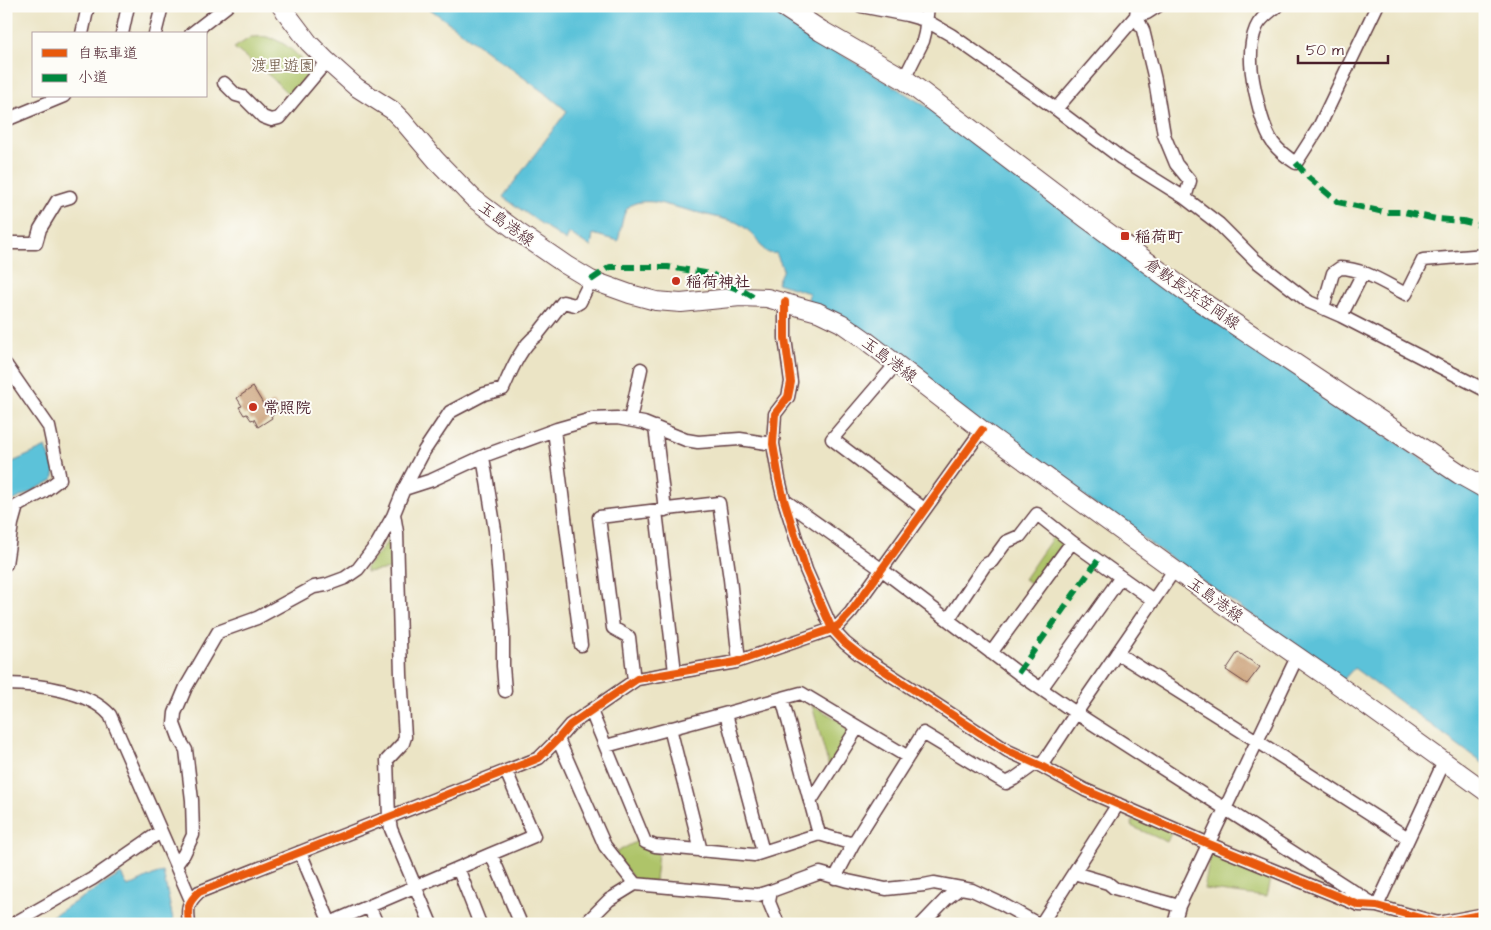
<svg xmlns="http://www.w3.org/2000/svg" width="1491" height="930" font-family="'Architects Daughter','Klee One',sans-serif">
	<style>
		.green { fill: #aec469; stroke: #7c724a }
		.water { fill: #5bc2d9; stroke: #527082 }
		.building { fill: #cba27a }
		.lines { fill: none; stroke-linecap: round; stroke-linejoin: round }
		.street-casing { stroke: #623d42; stroke-width: 15 }
		.secondary-casing { stroke: #623d42; stroke-width: 20 }
		.primary-casing { stroke: #623d42; stroke-width: 22 }
		.street { stroke: #fff; stroke-width: 12 }
		.secondary { stroke: #fff; stroke-width: 18 }
		.primary { stroke: #fff; stroke-width: 20 }
		.quiet { stroke: #00873e; stroke-width: 6; stroke-dasharray: 12 6; stroke-linecap: butt }
		.cycleway-casing { stroke: #fdfcf7; stroke-width: 11 }
		.cycleway { stroke: #e8590c; stroke-width: 8 }
		.poi-dot { fill: #c8321e; stroke: #fdfcf7; stroke-width: 2 }
		.labels { text-anchor: middle; stroke-width: 4; stroke-linejoin: round; paint-order: stroke }
		.park-label { font-size: 16px; fill: #68513e; stroke: #fdfcf7 }
		.street-label { font-size: 16px; fill: #4a1f2b; stroke: #fdfcf7 }
		.poi-label { font-size: 16px; font-weight: bold; fill: #4a1f2b; stroke: #fdfcf7; text-anchor: start }
	</style>
	<rect width="100%" height="100%" fill="#fdfcf7"/>
	<filter id="ink" filterUnits="userSpaceOnUse"><feTurbulence type="fractalNoise" baseFrequency=".02" numOctaves="2"/><feDisplacementMap in="SourceGraphic" scale="10" xChannelSelector="R" yChannelSelector="G"/><feConvolveMatrix kernelMatrix="1 2 1 2 8 2 1 2 1" color-interpolation-filters="sRGB"/></filter>
	<filter id="wash" filterUnits="userSpaceOnUse"><feTurbulence type="fractalNoise" baseFrequency=".0096" numOctaves="4" result="noise"/><feDisplacementMap in="SourceGraphic" scale="20" xChannelSelector="R" yChannelSelector="G"/><feGaussianBlur stdDeviation="1.12" result="paint"/><feColorMatrix in="noise" values="0 0 0 0 0 0 0 0 0 0 0 0 0 0 0 0 0 1.4 0 .05"/><feComposite in="paint" operator="in"/></filter>
	<g filter="url(#wash)">
		<rect width="100%" height="100%" fill="#ebe4c5"/>
		<path class="green" d="M251 37C256 37 263 36 267 37 286 41 301 57 310 72L291 97 271 77 234 48Z
			M1055 534 1065 541 1033 585 1024 579Z
			M392 535 393 569 366 572V567L379 553Z
			M812 705 849 726 850 732 829 767Z
			M1135 815 1172 831 1167 842 1131 826Z
			M639 840 653 852 658 853 655 881H635L615 853Z
			M1211 852 1227 857 1271 875 1266 897 1204 889Z"/>
		<path class="water" d="M426 6H766L780 17 929 108 1374 428 1485 500V763L1484 764 1354 668 1343 680 808 301 809 293 777 283 783 269 776 253C764 256 762 245 755 237 749 231 744 226 736 222L655 202C621 199 625 213 618 241L593 234 591 247 569 233 566 241 503 197 567 111 550 97Z
			M46 447 55 471 53 480 11 502 6 465Z
			M163 872 174 924H39L121 874 128 887 155 874Z"/>
		<g id="blocks">
			<path class="building" d="M253 387 265 407 274 402 279 411 271 416 272 418 258 427 254 419 251 420 247 414 244 415 239 407 242 406 237 398Z
				M1238 652 1260 667 1247 684 1226 670Z"/>
		</g>
	</g>
	<g filter="url(#ink)">
		<use href="#blocks" fill-opacity="0" stroke="#623d42" stroke-width="1"/>
		<g class="lines">
			<g class="street-casing">
				<path id="street" d="M861 6 907 15 925 20 951 35 1056 109 1121 158 1185 198 1219 224 1255 260 1309 302 1341 316 1485 390
					M1137 6 1136 16 1143 30 1155 80 1164 135 1176 164 1190 181 1185 198
					M1277 6C1269 13 1260 18 1256 28 1245 54 1254 89 1261 115 1264 125 1267 135 1273 143 1279 151 1288 158 1296 163L1319 127 1377 6
					M82 34 88 6
					M122 34 128 6
					M155 34 162 6
					M191 34 227 6
					M904 79 923 41 925 33 928 6
					M224 83 236 95 243 97 263 117 271 120 279 118 327 61
					M1056 109 1136 16 1147 13 1158 6
					M6 120 64 96
					M6 243H36L40 229 57 201 70 197
					M785 302V338L791 382 788 397 775 414 773 444 779 479 784 500 806 570 832 629 845 643 860 655 1008 751 1041 766 1085 790 1209 844 1359 905 1377 906 1438 923 1485 914
					M1323 308 1333 273 1340 268C1363 268 1386 284 1406 294L1423 260 1485 255
					M1341 316 1363 273
					M896 364 832 439 924 509
					M6 365 49 427 60 479 43 492 17 506 12 524 6 564
					M630 420 641 369
					M655 427 665 510
					M554 430 581 645
					M483 457 495 530 503 631V666L505 691
					M404 489 432 480 486 455 557 429 592 419 617 418 644 423 686 440 698 442 740 439 773 444
					M784 500 881 569 1018 673 1076 713 1375 905
					M656 511 675 672
					M394 514 397 532 401 675 405 737 403 743 387 760 389 818 391 829 431 924
					M948 620 985 565 992 561 1006 542 1020 536 1037 514 1072 542
					M991 653 1072 542 1153 600
					M1117 653 1257 741 1408 838
					M634 681 629 637 613 628 599 517 719 503 730 579 739 661
					M6 684C37 684 89 691 110 715L191 900
					M1041 689 1121 577
					M782 698 819 834
					M591 711 645 842 655 846 754 855 819 834 853 844 923 733 1006 783 1014 779 1035 764
					M726 714 763 852
					M670 728 701 851
					M558 739 605 846 635 884
					M606 746 801 693 908 757
					M1041 766 1076 713 1175 569
					M506 771 534 836 491 854 521 924
					M810 802 858 727
					M300 852 330 923 491 854
					M176 865 184 854 193 835 192 800 186 750 180 740 174 724 175 713 186 687 218 632 257 618 314 587 326 585 345 578 358 569 377 544 393 516 404 489 424 451 450 412 484 394 503 389C511 371 521 346 537 335L563 302 575 305 580 302 591 280
					M458 868 480 924
					M1074 873 1108 883 1114 888 1179 906
					M835 878 853 844
					M771 891 769 902 778 924
					M369 906 377 924
					M1377 906 1444 762
					M13 924 92 879 160 832
					M189 924C187 908 187 903 199 892L539 758 558 739 570 725 637 679 736 662 832 629 839 625 851 612 982 430
					M585 924 609 900 635 884 758 895 771 891 820 873 848 881 886 889 924 885 934 883 972 890 1002 904 1038 924
					M922 924 946 899 960 888
					M1041 924 1118 804
					M1174 924 1179 906 1297 657"/>
			</g>
			<g class="secondary-casing">
				<path id="secondary" d="M281 6 309 43 327 61 356 87 392 110 402 120 436 160 473 198 518 232 566 265 591 280 630 294 656 301 681 303 740 297 767 298 818 312 841 323 864 339 982 430 1219 602 1330 679 1485 791"/>
			</g>
			<g class="primary-casing">
				<path id="primary" d="M783 6 821 31 904 79 1087 218 1197 299 1460 474 1485 488"/>
			</g>
			<use href="#street" class="street"/>
			<use href="#secondary" class="secondary"/>
			<use href="#primary" class="primary"/>
			<path class="quiet" d="M1296 163 1309 178 1338 202 1384 212H1404L1436 219 1463 221 1483 226
				M1484 255 1483 226 1485 210
				M591 280 610 267H668L712 274 727 285 743 291 753 297
				M1018 673 1098 560"/>
			<g class="cycleway-casing">
				<path id="cycleway" d="M785 302V338L791 382 788 397 775 414 773 444 779 479 784 500 806 570 832 629 845 643 860 655 1008 751 1041 766 1085 790 1209 844 1359 905 1377 906 1438 923 1485 914
					M189 924C187 908 187 903 199 892L539 758 558 739 570 725 637 679 736 662 832 629 839 625 851 612 982 430"/>
			</g>
			<use href="#cycleway" class="cycleway"/>
		</g>
	</g>
	<g class="poi-dot">
		<rect x="1120" y="231" width="10" height="10" rx="2.5"/>
		<circle cx="676" cy="281" r="5"/>
		<circle cx="253" cy="407" r="5"/>
	</g>
	<g class="labels">
		<g class="park-label">
			<text x="283" y="71">渡里遊園</text>
		</g>
		<g class="street-label">
			<text transform="translate(507 223) rotate(36)" y="6">玉島港線</text>
			<text transform="translate(1193 293) rotate(35)" y="6">倉敷長浜笠岡線</text>
			<text transform="translate(890 359) rotate(37)" y="6">玉島港線</text>
			<text transform="translate(1216 599) rotate(36)" y="6">玉島港線</text>
		</g>
		<g class="poi-label">
			<text x="1135" y="242">稲荷町</text>
			<text x="686" y="287">稲荷神社</text>
			<text x="263" y="413">常照院</text>
		</g>
	</g>
	<rect width="1491" height="930" fill="none" stroke="#fdfcf7" stroke-width="25"/>
	<rect x="32" y="32" width="175" height="65" fill="#fdfcf7" stroke="#b5a4a5"/>
	<rect x="42" y="49" width="25" height="8" fill="#e8590c" stroke="#b5a4a5"/>
	<text x="78" y="58" font-size="15" fill="#4a1f2b">自転車道</text>
	<rect x="42" y="74" width="25" height="8" fill="#00873e" stroke="#b5a4a5"/>
	<text x="78" y="82" font-size="15" fill="#4a1f2b">小道</text>
	<path d="M1298 55v8h90v-8" fill="none" stroke="#4a1f2b" stroke-width="2.5"/>
	<text x="1306" y="55" font-size="15" fill="#4a1f2b" stroke="#fdfcf7" stroke-width="4" paint-order="stroke">50 m</text>
</svg>
